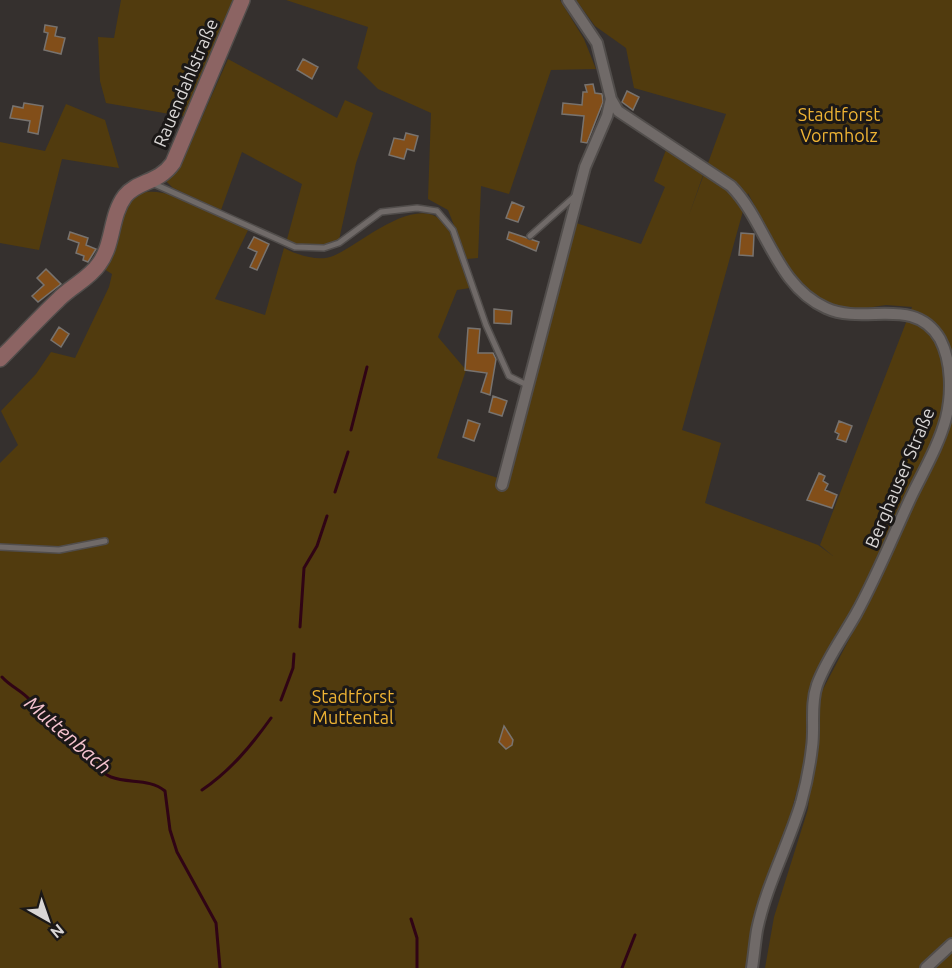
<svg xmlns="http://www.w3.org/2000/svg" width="952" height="968" font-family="Ubuntu,sans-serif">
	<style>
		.green { fill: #513b0e; fill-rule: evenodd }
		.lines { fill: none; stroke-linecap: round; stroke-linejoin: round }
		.stream { stroke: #300415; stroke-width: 3 }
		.building { fill: #824e19; stroke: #78736f; stroke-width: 1.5 }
		.lane-casing { stroke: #514d4b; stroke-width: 8 }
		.street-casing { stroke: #514d4b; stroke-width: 14 }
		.secondary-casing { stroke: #514d4b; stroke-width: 18 }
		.lane { stroke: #706a68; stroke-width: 5 }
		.street { stroke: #706a68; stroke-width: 10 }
		.secondary { stroke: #8c6463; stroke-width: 15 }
		.labels { text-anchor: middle; stroke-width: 6; stroke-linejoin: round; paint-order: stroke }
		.street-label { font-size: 18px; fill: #d9d6d5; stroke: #1b1817 }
		.park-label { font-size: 18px; fill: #eeb334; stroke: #1b1817 }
		.water-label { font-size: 20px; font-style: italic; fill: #f6c4d0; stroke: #1b1817 }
	</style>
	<rect width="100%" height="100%" fill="#35302e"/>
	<path class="green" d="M121 0H236L187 117 106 103 100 81 98 37 114 38Z
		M286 0H560L584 39 596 69 551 70 509 194 481 186 478 258 467 259 448 210 428 199 431 113 378 89 357 68 368 27Z
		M576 0H952V968H765L774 917 808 809 821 693 877 586 868 584 810 687 809 747 748 968H0V463L18 445 1 411 36 374 51 352 75 358 109 287 112 274 104 269C112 247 117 219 131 200 150 174 225 217 249 228L215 299 265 315 284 248C297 255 319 262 333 256 359 246 421 187 447 227 457 244 463 269 470 288L457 290 438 337 466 370 437 458 507 481 526 416 573 222 641 244 665 187 654 181 666 150 703 175 689 215 726 114 634 88 626 48 595 26ZM748 193 786 267 822 302 846 311 886 305 912 307 820 545 833 556 818 545 705 503 721 443 682 430Z
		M228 59 337 118 345 100 373 113 356 163 339 240 327 249 286 243 302 184 242 152 221 210 173 188 166 181 188 149Z
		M66 104 105 120 119 168 62 159 39 250 0 243V142L45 151Z"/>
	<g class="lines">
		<path class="stream" d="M351 430 367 367
			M335 492 348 452
			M300 627 304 568 317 546 327 516
			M2 677C11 687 21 690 30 700 46 716 93 770 111 777 129 784 149 778 165 791L170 830 177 852 216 923 220 968
			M281 700 293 668 294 654
			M202 790C230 771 251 746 271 718
			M411 919 417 938V968
			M622 968 635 935"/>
	</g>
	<path class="building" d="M45 25 57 27 55 36 65 38 61 54 44 50 48 33 44 32Z
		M303 59 318 67 312 79 297 70Z
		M593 84 595 93 602 94 603 102 587 143 581 142 584 116 562 114 563 103 582 105 583 92H587L585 85Z
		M627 91 639 97 633 110 622 102Z
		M24 103 43 106 38 134 28 132 30 121 10 118 13 106 23 108Z
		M406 133 418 136 414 151 407 149 404 159 389 155 394 138 404 140Z
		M512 202 524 207 518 222 506 218Z
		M70 232 88 238 86 245 96 249 88 262 83 260 84 256 76 253 79 243 68 239Z
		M509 232 539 242 536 251 507 239Z
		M741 233 754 234 753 256 739 255Z
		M254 237 269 244 257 270 250 267 257 252 248 248Z
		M46 269 61 284 38 302 32 296 44 285 37 278Z
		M494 309 512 311 511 324 494 323Z
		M59 327 69 334 61 347 51 340Z
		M468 328 480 329 478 353H493L496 359 490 395 481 392 487 373 465 370Z
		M493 396 507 401 502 416 489 412Z
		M468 420 480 424 474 441 463 437Z
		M839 421 852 426 846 442 837 439 839 434 835 432Z
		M819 473 825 476 823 481 828 484 825 490 837 495 832 508 807 500Z
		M504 726 513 740 512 745 506 749 499 742Z"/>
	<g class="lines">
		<g class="lane-casing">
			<path id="lane" d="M152 183 295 247 324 248 339 243 381 212 417 208 437 211 453 230 486 325 509 376 529 386
				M530 236 576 195
				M0 547 59 550 105 541"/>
		</g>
		<g class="street-casing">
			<path id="street" d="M568 0 597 43 611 99 618 111 731 186C767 223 775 285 826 308 865 326 914 295 940 339 952 362 952 394 946 418 939 445 923 472 911 497 893 536 877 576 856 614 843 637 826 660 817 685 810 705 815 727 812 747 810 765 806 785 801 803 788 846 766 886 757 930 755 942 754 955 752 968
				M502 485 585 167 607 116 611 99
				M926 968 952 944"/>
		</g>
		<g class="secondary-casing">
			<path id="secondary" d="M0 359C20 339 38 319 58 300 70 287 89 279 99 264 114 244 110 216 125 196 138 180 158 184 173 163L242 0"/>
		</g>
		<use href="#lane" class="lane"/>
		<use href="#street" class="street"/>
		<use href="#secondary" class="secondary"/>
	</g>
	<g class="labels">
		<g class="street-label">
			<text transform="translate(186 83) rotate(-67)" y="6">Rauendahlstraße</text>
			<text transform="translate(900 478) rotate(-67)" y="6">Berghauser Straße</text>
		</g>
		<g class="park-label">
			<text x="839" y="121">Stadtforst<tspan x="839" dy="21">Vormholz</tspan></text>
			<text x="353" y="703">Stadtforst<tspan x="353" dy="21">Muttental</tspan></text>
		</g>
		<g class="water-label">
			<text transform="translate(68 735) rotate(41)" y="7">Muttenbach</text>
		</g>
	</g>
	<g transform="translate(48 920) rotate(140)" stroke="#1b1817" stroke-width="4.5" paint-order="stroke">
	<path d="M0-4.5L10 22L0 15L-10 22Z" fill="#d9d6d5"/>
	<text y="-9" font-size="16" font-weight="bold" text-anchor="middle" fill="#d9d6d5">N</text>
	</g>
</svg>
